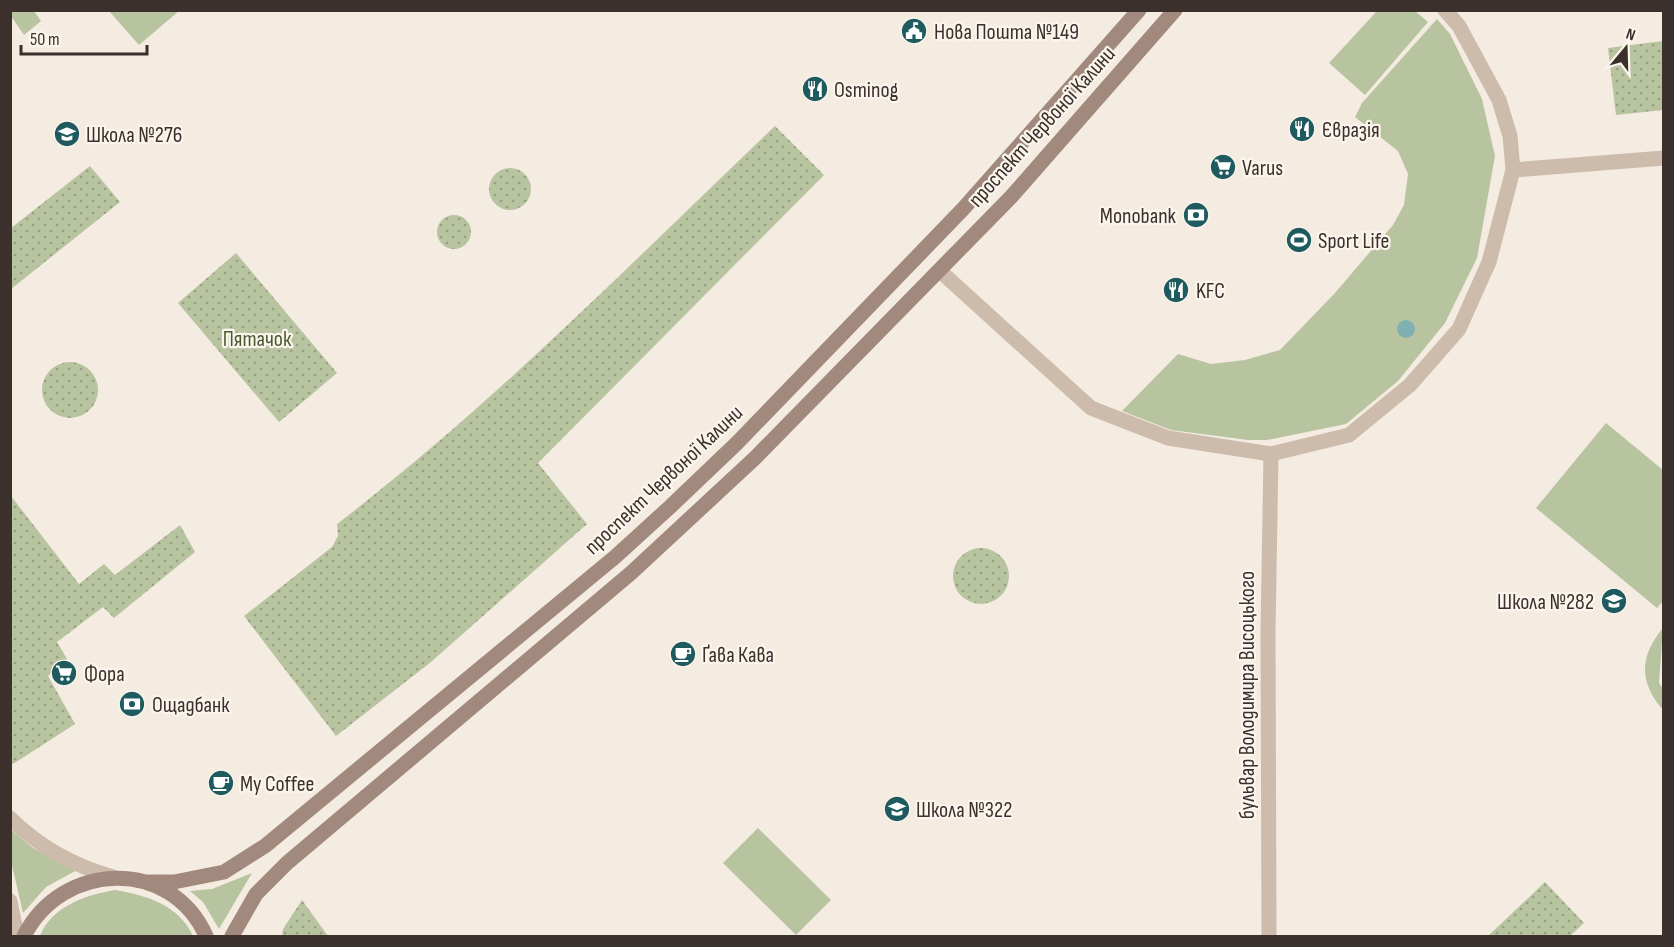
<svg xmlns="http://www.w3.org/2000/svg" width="1674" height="947" font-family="'Sofia Sans Condensed',sans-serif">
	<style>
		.grass { fill: #b8c4a0 }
		.park { fill: url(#park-dots) }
		.water { fill: #7fb0b2 }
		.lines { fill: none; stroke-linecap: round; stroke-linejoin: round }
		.minor { stroke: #cdbbac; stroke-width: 15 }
		.tertiary { stroke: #cdbbac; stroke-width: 15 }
		.secondary { stroke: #a18a7d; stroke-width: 15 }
		.labels { text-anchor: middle; stroke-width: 4.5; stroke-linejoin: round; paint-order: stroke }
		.poi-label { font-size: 22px; fill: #3b302b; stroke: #fbf5ee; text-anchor: start }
		.street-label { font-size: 22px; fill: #3b302b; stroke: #fbf5ee }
		.park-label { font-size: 22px; fill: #4a5a2e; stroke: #fbf5ee }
	</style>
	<defs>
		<pattern id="park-dots" width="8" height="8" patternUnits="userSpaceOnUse" patternTransform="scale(1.5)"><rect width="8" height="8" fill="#b8c4a0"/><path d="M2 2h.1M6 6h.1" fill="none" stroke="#97a083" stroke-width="1.8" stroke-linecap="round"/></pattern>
	</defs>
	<rect width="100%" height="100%" fill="#f4ebe1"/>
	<path class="grass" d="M10 11H34L41 21 24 35 11 16Z
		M109 11H179L139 45Z
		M1377 11H1415L1428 22 1365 95 1329 63Z
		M1437 19 1450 34 1482 99 1495 156 1477 258 1445 323 1398 381 1346 424 1267 440H1248L1171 430 1122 411 1178 354 1211 364 1245 360 1280 350 1335 293 1393 225 1404 205 1408 174 1398 151 1355 117 1362 103Z
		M1606 423 1663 470 1664 600 1657 608 1536 508Z
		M1663 628 1659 683 1663 689V710C1638 681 1640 656 1663 628Z
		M758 828 831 900 796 935 723 863Z
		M10 829 33 848 77 870 46 887 23 913 11 861Z
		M252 873 219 929 203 902 190 891 212 889Z
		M115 890C146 895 179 905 193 936H40C52 906 86 895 115 890Z"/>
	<path class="park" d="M1663 41V110L1616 115 1608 48Z
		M775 126 824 175 538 463 587 524 431 662 336 736 244 616 332 547 338 536 337 524C494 404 632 262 775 126Z
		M90 166 120 202 11 289V228Z
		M489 189a21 21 0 1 1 42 0a21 21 0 1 1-42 0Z
		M437 232a17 17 0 1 1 34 0a17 17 0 1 1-34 0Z
		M236 253 337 373 279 422 178 303Z
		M42 390a28 28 0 1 1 56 0a28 28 0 1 1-56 0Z
		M11 496 79 584 104 564 115 575 180 525 195 552 114 618 103 607 57 642 67 659 48 676 75 724 13 764 10 761Z
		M953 576a28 28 0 1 1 56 0a28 28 0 1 1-56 0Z
		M1545 882 1584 923 1570 936H1488Z
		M302 900 328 936H282L283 929Z"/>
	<path class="water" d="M1397 329a9 9 0 1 1 18 0a9 9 0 1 1-18 0Z"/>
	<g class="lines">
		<path class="minor" d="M1513 170 1664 158
			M940 271 1091 408 1168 438 1271 454 1349 435 1410 385 1459 329 1489 262 1513 170 1510 136 1499 100 1459 26 1445 10
			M1269 936 1268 632 1271 454"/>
		<path class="tertiary" d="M10 818C39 847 75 866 113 877
			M10 901 17 936"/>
		<path class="secondary" d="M147 882H174L224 872 265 846 615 557 671 506 737 443 963 209 1139 10
			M24 936C62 861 171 857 206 936
			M232 936 256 894 287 863 631 573 755 458 1011 197 1175 10"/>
	</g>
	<defs>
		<g id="civic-disc" transform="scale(1.35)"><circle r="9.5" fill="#1f5a5e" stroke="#fbf5ee"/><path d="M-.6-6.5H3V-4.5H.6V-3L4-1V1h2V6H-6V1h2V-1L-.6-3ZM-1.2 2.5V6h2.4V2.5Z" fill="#fff"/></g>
		<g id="restaurant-disc" transform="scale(1.35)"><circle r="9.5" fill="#1f5a5e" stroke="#fbf5ee"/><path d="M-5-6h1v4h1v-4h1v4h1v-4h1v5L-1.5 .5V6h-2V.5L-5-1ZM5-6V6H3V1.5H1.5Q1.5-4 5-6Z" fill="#fff"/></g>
		<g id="school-disc" transform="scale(1.35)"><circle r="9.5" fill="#1f5a5e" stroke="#fbf5ee"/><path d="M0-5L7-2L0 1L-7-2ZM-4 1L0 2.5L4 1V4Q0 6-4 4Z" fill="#fff"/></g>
		<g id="supermarket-disc" transform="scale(1.35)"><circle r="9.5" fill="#1f5a5e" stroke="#fbf5ee"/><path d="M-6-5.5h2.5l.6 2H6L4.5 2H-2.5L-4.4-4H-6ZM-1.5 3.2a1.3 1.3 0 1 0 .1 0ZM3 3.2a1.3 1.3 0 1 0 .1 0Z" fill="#fff"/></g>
		<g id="bank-disc" transform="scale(1.35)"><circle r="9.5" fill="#1f5a5e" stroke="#fbf5ee"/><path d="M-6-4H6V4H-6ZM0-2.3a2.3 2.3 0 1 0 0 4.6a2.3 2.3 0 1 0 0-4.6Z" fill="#fff"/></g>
		<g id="stadium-disc" transform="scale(1.35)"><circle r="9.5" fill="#1f5a5e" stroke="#fbf5ee"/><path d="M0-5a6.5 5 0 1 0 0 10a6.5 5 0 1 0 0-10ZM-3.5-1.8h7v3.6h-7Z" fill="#fff"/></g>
		<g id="cafe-disc" transform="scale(1.35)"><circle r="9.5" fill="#1f5a5e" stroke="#fbf5ee"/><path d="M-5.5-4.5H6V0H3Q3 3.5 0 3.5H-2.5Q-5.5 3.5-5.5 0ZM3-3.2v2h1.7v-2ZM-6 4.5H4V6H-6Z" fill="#fff"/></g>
	</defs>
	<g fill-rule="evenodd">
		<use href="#civic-disc" x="914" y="31"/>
		<use href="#restaurant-disc" x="815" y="89"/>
		<use href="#restaurant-disc" x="1302" y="129"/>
		<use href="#school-disc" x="67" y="134"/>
		<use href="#supermarket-disc" x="1223" y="167"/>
		<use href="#bank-disc" x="1196" y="215"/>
		<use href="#stadium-disc" x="1299" y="240"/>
		<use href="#restaurant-disc" x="1176" y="290"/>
		<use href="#school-disc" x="1614" y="601"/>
		<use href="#cafe-disc" x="683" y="654"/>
		<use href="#supermarket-disc" x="64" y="673"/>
		<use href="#bank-disc" x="132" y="704"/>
		<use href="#cafe-disc" x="221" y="783"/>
		<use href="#school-disc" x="897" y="809"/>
	</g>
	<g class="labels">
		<g class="poi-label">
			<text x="934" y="39">Нова Пошта №149</text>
			<text x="834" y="97">Osminog</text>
			<text x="1322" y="137">Євразія</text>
			<text x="86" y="142">Школа №276</text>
			<text x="1242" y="175">Varus</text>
			<text x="1176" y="223" text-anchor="end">Monobank</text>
			<text x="1318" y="248">Sport Life</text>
			<text x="1196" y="298">KFC</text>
			<text x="1594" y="609" text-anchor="end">Школа №282</text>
			<text x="702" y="662">Ґава Кава</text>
			<text x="84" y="681">Фора</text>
			<text x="152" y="712">Ощадбанк</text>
			<text x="240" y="791">My Coffee</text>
			<text x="916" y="817">Школа №322</text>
		</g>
		<g class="street-label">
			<text transform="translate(1041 126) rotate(-48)" y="8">проспект Червоної Калини</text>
			<text transform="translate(663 479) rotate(-43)" y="8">проспект Червоної Калини</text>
			<text transform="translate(1246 695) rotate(-90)" y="8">бульвар Володимира Висоцького</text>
		</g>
		<g class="park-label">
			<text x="257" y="346">Пятачок</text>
		</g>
	</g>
	<rect width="1674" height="947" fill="none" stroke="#3b302b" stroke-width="24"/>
	<g transform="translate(1626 48) rotate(19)" stroke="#fbf5ee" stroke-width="4.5" paint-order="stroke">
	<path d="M0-4.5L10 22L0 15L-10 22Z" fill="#3b302b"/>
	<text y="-9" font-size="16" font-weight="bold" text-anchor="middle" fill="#3b302b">N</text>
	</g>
	<path d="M21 45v9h126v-9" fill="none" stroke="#3b302b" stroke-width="3"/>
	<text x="30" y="45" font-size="18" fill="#3b302b" stroke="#fbf5ee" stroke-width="4.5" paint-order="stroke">50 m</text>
</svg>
